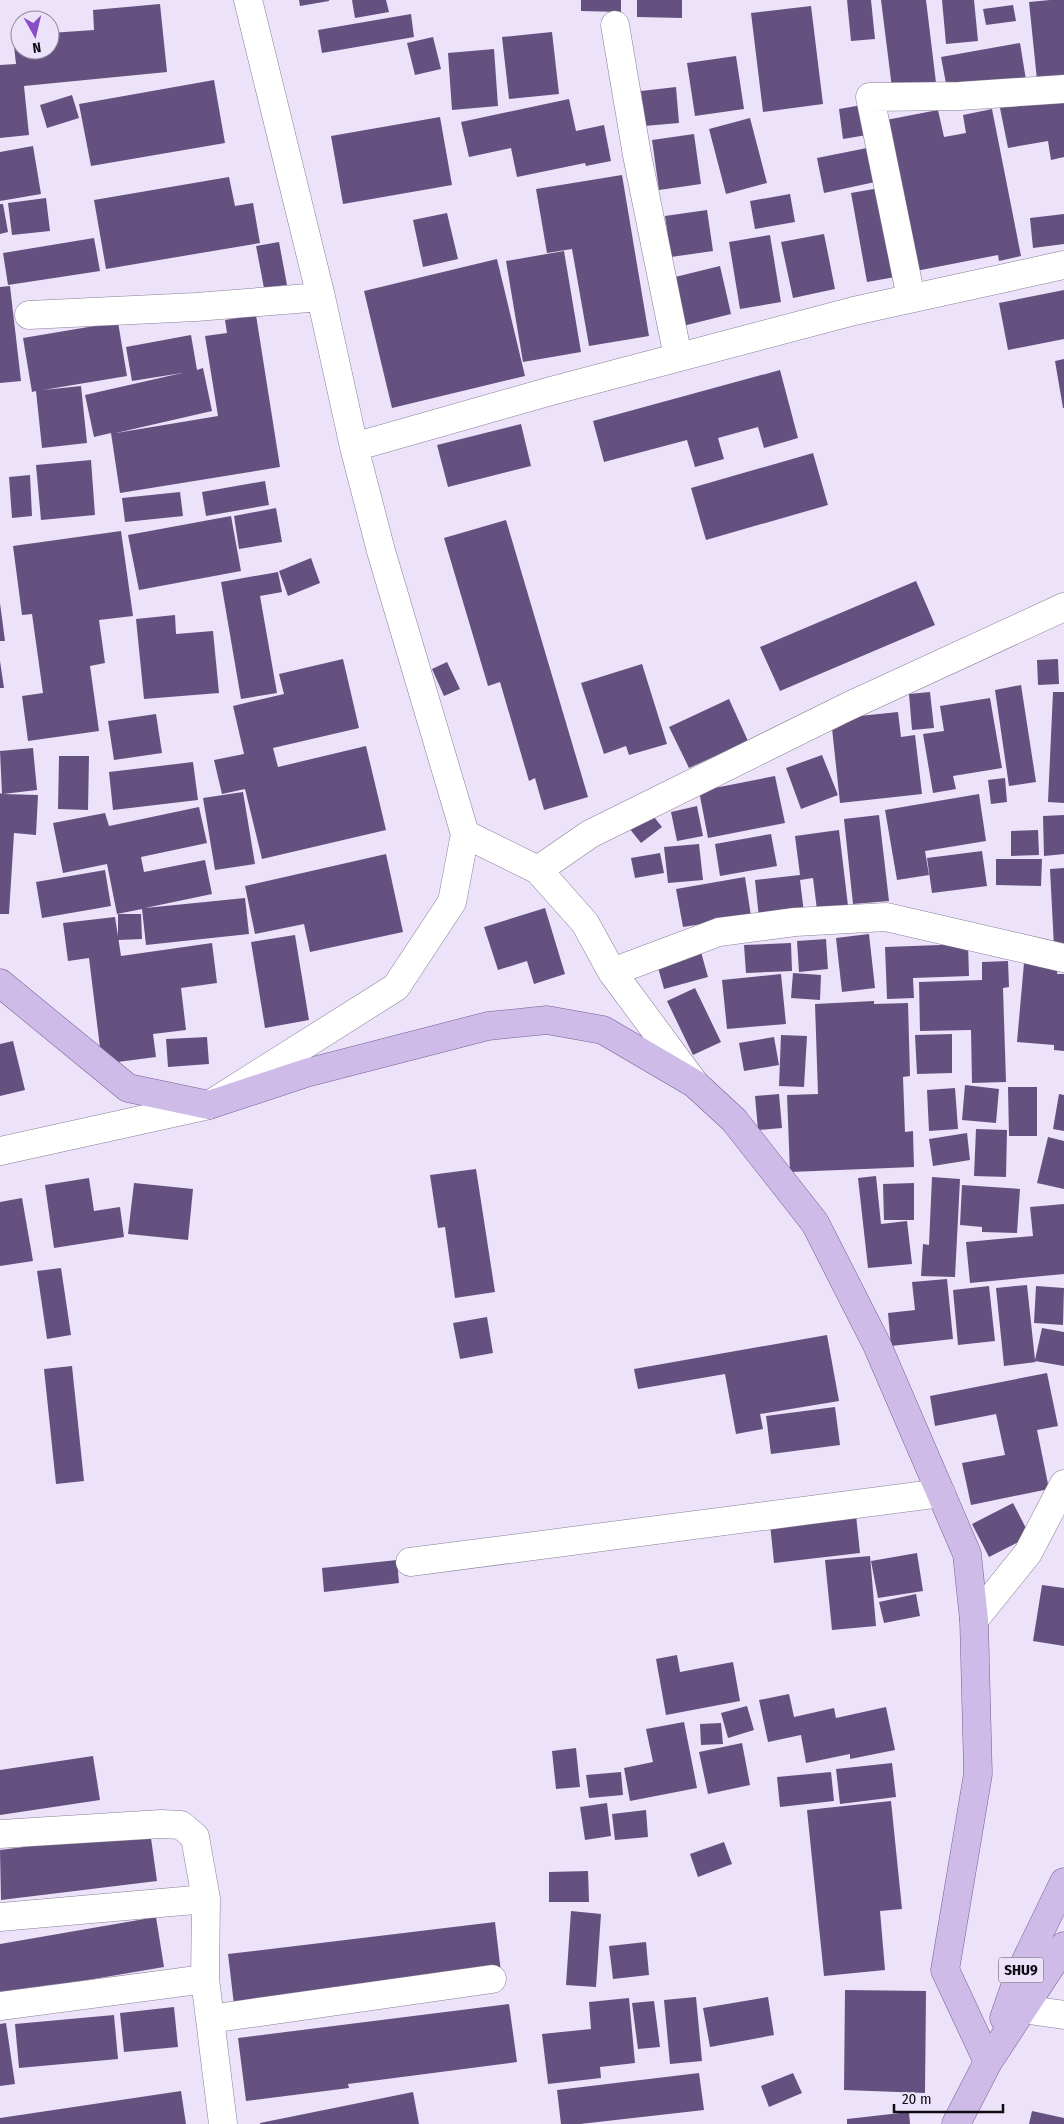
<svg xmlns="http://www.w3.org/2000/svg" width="1064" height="2124" font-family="'Fira Sans Condensed',sans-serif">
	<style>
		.building { fill: #65517f }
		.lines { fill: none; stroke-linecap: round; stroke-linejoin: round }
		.minor-casing { stroke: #887f95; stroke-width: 29 }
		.major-casing { stroke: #765f93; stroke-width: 29 }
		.minor { stroke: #fff; stroke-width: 28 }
		.major { stroke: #cfbbe8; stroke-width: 28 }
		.labels { text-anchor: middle; stroke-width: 5; stroke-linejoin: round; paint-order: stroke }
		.shield { fill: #ece2fa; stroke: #504b57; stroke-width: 1 }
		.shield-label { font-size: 15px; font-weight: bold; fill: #0d0a11 }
	</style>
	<rect width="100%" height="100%" fill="#ece2fa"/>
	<path class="building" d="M299 0H329V1L300 6Z
		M352 0H386L389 12 355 18Z
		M581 0H621V12L581 11Z
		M637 0H682V18L637 17Z
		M847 0H871L875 39 851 41Z
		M881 0H926L937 91 893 96Z
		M942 0H974L978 41 946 44Z
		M1050 0H1064V77L1037 80 1029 2Z
		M160 4 167 72 24 86 29 135 0 138V65L16 64 13 37 20 36V50H50V33L94 30 93 10Z
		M1013 5 1016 21 986 25 983 9Z
		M811 6 823 104 763 112 751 13Z
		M411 14 414 37 322 53 318 30Z
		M552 32 559 94 509 99 502 37Z
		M433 37 441 69 415 75 407 43Z
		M1020 43 1026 80 948 94 941 57Z
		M494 49 498 106 452 110 448 53Z
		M736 56 744 109 695 116 687 63Z
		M214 80 225 143 91 166 79 104Z
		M676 87 679 123 644 126 641 91Z
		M72 95 79 118 47 128 40 105Z
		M1064 95V157L1051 160 1048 141 1008 148 1000 108Z
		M569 99 576 131 604 125 611 161 586 166 585 163 517 177 511 148 469 157 461 122Z
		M862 105 867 135 843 139 839 109Z
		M992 109 1021 256 999 261 998 255 916 271 886 120 938 110 944 137 966 133 963 115Z
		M440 117 452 185 343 204 331 136Z
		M750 118 767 183 726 194 709 129Z
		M694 134 701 184 659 190 652 140Z
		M33 146 41 194 0 201V152Z
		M867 148 875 182 824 193 817 158Z
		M622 175 649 336 589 346 572 249 547 253 536 189Z
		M229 177 235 206 253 203 260 243 106 269 94 200Z
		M885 187 901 276 867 282 851 193Z
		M790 194 795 222 755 229 750 201Z
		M46 198 50 231 12 235 8 203Z
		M0 204H3L8 232 0 234Z
		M707 210 713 251 671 257 665 216Z
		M447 213 458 259 423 267 413 220Z
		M1064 214V244L1033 248 1030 218Z
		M824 234 835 289 793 298 781 242Z
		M770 235 781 302 740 309 729 242Z
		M94 238 100 271 8 285 3 253Z
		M279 242 287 285 264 288 256 246Z
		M564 251 581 352 523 362 506 261Z
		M497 259 525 376 392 408 364 291Z
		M720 266 731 314 683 326 671 278Z
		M10 286 21 381 0 383V287Z
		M1064 290V339L1008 350 999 303Z
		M256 315 280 467 120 493 111 433 94 437 85 395 182 373 132 381 126 347 191 335 197 370 203 368 212 411 116 433 218 416 205 336 227 333 225 320Z
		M118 322 127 376 43 390 81 386 87 443 42 448 36 391 32 392 23 338Z
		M1064 359V408H1063L1055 361Z
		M780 370 798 438 764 448 758 427 718 438 724 459 695 467 687 440 604 462 593 421Z
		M521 424 531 466 448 487 437 445Z
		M813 453 828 505 706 540 691 488Z
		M91 460 95 515 41 520 36 465Z
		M30 475 32 516 12 518 9 477Z
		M265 481 269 505 206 516 202 492Z
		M180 492 183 516 125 522 122 498Z
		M276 508 282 542 239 549 234 516Z
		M231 516 241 571 139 590 128 535Z
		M506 520 588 797 544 810 535 778 529 781 500 682 488 686 444 538Z
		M121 531 133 616 99 620 105 663 90 666 99 731 28 741 22 696 43 693 32 614 22 615 13 546Z
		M311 558 320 583 288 596 279 571Z
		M278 572 282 592 260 596 277 693 241 699 221 582Z
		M916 581 935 625 780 691 760 647Z
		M0 603 5 641H0Z
		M175 615 176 634 213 631 219 693 144 699 136 619Z
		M343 659 359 728 273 748 278 767 366 746 386 830 262 859 245 789 222 794 214 760 244 754 233 706 284 694 279 674Z
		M1058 659 1059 684 1038 685 1037 660Z
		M0 661 4 688H0Z
		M447 662 460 689 444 696 432 669Z
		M642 664 667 744 629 755 626 746 604 754 581 683Z
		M1021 685 1036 782 1009 786 995 690Z
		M930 692 934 728 912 730 909 694Z
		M1053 692H1064V803L1048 802Z
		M990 698 1002 768 953 776 956 789 933 793 923 734 944 731 940 706Z
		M729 699 748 741 689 768 669 727Z
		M898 712 901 737 915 735 922 794 840 803 831 719Z
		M156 714 162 753 114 760 108 721Z
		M33 748 37 790 3 794 38 795 36 835 14 833 9 914H0V793L2 794 0 751Z
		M822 755 838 795 801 809 786 768Z
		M59 756H89L88 810 58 809Z
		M193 762 198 800 113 810 109 772Z
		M775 776 785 823 708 838 699 791Z
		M1005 778 1007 802 991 804 988 780Z
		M243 792 255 864 215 870 203 798Z
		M979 794 986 841 925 851 929 875 897 880 885 810Z
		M697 806 703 836 677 841 671 812Z
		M199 807 207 843 141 857 144 872 205 860 212 894 145 908 245 898 249 934 146 945 142 909 117 914 107 864 63 873 53 823 105 813 109 826Z
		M650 812 662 827 641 843 629 828Z
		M879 815 889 901 853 904 844 819Z
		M1064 815V854L1044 856 1043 816Z
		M839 830 848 906 817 910 813 878 800 880 804 913 759 918 755 880 800 875 795 836Z
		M1038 830 1039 855 1011 856V831Z
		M771 834 777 866 720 876 715 844Z
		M699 844 703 880 668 883 664 847Z
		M982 851 987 886 932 893 927 858Z
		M660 853 664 873 635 878 631 858Z
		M386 854 403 932 310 952 304 924 255 934 245 886Z
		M996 859H1042L1041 886 996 885Z
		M1064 868V946L1054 947 1050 869Z
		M105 870 111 906 42 918 36 882Z
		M745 877 751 916 683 927 676 889Z
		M545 908 565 974 534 984 527 961 498 970 484 927Z
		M118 914H141L142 939 118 940Z
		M115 917 121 956 212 943 217 983 181 988 186 1030 153 1034 156 1057 102 1064 89 958 68 961 63 923Z
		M869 934 875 988 842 992 836 938Z
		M295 935 309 1020 265 1028 251 942Z
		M826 939 828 969 799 972 797 941Z
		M791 943 792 971 746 973 744 945Z
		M968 944 969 976 913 978 914 998 887 999 885 947Z
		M701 952 708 977 664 989 657 964Z
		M1008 961 1009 987 1003 988 1006 1082 972 1083 971 1030 920 1031 919 982 982 980V962Z
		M1024 963 1058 966 1057 974H1064V1051L1054 1050V1045L1017 1042Z
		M793 973 821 975 820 1000 791 998Z
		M781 974 786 1024 727 1029 722 980Z
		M695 988 721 1042 693 1055 667 1001Z
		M874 1001V1004L908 1003 910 1076 903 1077 905 1132 913 1131 914 1167 790 1172 787 1095 818 1094 815 1004Z
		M952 1034V1073L917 1074 915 1035Z
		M781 1035 807 1036 804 1087 779 1086Z
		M207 1037 209 1064 168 1067 166 1039Z
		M774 1037 779 1065 744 1071 739 1043Z
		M13 1041 25 1090 0 1096V1044Z
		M965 1085 999 1089 996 1123 962 1120Z
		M1008 1087H1037V1136H1009Z
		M955 1088 958 1129 929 1131 927 1090Z
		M779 1094 782 1128 758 1130 755 1096Z
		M1059 1094 1064 1095V1131L1053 1129Z
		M976 1129 1007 1130 1006 1177 974 1176Z
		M967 1133 970 1160 933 1166 929 1139Z
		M1048 1137 1064 1141V1189L1037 1183Z
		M476 1169 495 1292 455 1298 445 1227 438 1228 430 1175Z
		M876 1176 881 1224 907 1221 912 1264 868 1268 858 1178Z
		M932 1177 960 1179 955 1277 921 1276 923 1244 929 1245Z
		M89 1178 94 1211 120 1207 124 1237 54 1248 45 1185Z
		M134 1183 193 1189 188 1240 128 1234Z
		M914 1183V1220H884L883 1184Z
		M962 1185 1020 1189 1017 1233 982 1232V1227L960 1225Z
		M22 1198 33 1261 0 1266V1202Z
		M1064 1204V1274L970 1283 966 1242 1033 1236 1030 1207Z
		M61 1268 71 1335 47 1339 37 1271Z
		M947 1279 953 1339 891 1346 888 1313 915 1310 912 1282Z
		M1027 1285 1035 1360 1042 1328 1064 1332V1366L1035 1361 1036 1362 1004 1366 996 1288Z
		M989 1286 995 1341 958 1345 953 1290Z
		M1036 1286 1064 1288 1063 1325 1034 1323Z
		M487 1317 493 1353 460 1359 453 1323Z
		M827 1335 839 1401 760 1414 763 1429 736 1434 725 1374 638 1389 634 1369Z
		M72 1366 84 1481 56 1484 44 1369Z
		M1047 1373 1058 1426 1037 1430 1049 1489 971 1505 962 1463 1005 1455 996 1414 935 1426 930 1396Z
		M835 1407 840 1445 771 1454 766 1416Z
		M1013 1503 1030 1536 989 1557 972 1524Z
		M856 1515 860 1553 774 1563 770 1524Z
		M917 1553 923 1591 878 1598 871 1561Z
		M870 1556 876 1626 832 1630 825 1560Z
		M397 1560 399 1583 324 1592 322 1568Z
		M1042 1585 1064 1588V1646L1033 1641Z
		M916 1594 920 1616 884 1623 879 1602Z
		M677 1655 680 1672 733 1662 740 1701 666 1715 656 1659Z
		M789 1694 794 1717 834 1708 836 1718 886 1707 895 1750 850 1759V1754L806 1763 801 1735 768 1742 759 1700Z
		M747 1706 754 1730 728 1738 721 1713Z
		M684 1722 697 1788 630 1801 624 1768 653 1762 646 1729Z
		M721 1723 723 1744 701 1745 700 1724Z
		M742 1743 750 1785 708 1794 699 1752Z
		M576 1748 580 1787 556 1789 552 1751Z
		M93 1756 100 1800 0 1815V1770Z
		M892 1763 896 1797 840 1804 836 1769Z
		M621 1772 623 1795 589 1798 586 1775Z
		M831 1772 834 1801 780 1807 777 1777Z
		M891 1801 902 1909 880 1911 885 1970 824 1976 807 1810Z
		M607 1803 611 1836 585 1840 580 1807Z
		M646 1810 648 1837 615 1840 612 1814Z
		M150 1831 157 1881 1 1900 0 1850Z
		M724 1842 732 1864 698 1877 690 1854Z
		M588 1871 589 1902H549V1872Z
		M571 1911 601 1914 596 1987 566 1985Z
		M156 1917 164 1967 0 1995V1944Z
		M495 1922 501 1972 234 2005 228 1954Z
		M646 1942 649 1975 613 1979 609 1946Z
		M845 1990 926 1991 925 2093 844 2090Z
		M696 1997 702 2061 670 2064 664 2000Z
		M768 1997 774 2035 710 2047 703 2008Z
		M629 1998 635 2063 600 2067 601 2078 548 2084 542 2034 591 2029 589 2002Z
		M654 2001 660 2047 638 2049 632 2003Z
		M509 2004 517 2062 348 2084 349 2088 246 2101 238 2038Z
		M174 2007 178 2047 124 2052 120 2013Z
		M114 2015 118 2059 19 2068 15 2024Z
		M6 2023 15 2084 0 2086V2024Z
		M699 2073 704 2110 580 2124H561L557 2090Z
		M793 2073 802 2093 769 2107 761 2086Z
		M181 2091 186 2124H0V2118Z
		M413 2092 419 2124H260V2123Z
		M1032 2111 1064 2118V2124H1029Z
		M909 2112 910 2124H847V2119Z"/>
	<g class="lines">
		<g class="minor-casing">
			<path id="minor" d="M248 0 321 297 354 447 381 551 465 834 538 870 585 923 612 972 695 1084
				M615 25 637 155 678 357
				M911 298 870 97 960 96 1064 89
				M29 315 196 307 321 297
				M354 447 551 391 854 311 1064 265
				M538 870 590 834 847 707 1064 607
				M612 972 719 932 795 922 886 917 1064 958
				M0 1151 209 1105 396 987 452 902 465 834
				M410 1562 941 1493
				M974 1620 1028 1553 1064 1484
				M0 1834 161 1824 181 1825 195 1837 206 1899 205 1979 223 2124
				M0 1917 206 1899
				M0 2006 205 1979
				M1022 2009 1064 2015
				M210 2019 492 1979"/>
		</g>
		<g class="major-casing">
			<path id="major" d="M0 983 128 1088 209 1105 306 1073 488 1026 547 1020 603 1030 695 1084 734 1120 815 1223 877 1345 967 1554 974 1620 978 1774 945 1970 988 2062
				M1004 2018 1019 1975 1064 1882
				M956 2124 988 2062 1064 1946"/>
		</g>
		<use href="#minor" class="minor"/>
		<use href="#major" class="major"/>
	</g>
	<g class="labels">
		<rect class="shield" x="998.5" y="1957.5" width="45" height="25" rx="4"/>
		<g class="shield-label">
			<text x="1021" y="1975">SHU9</text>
		</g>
	</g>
	<g transform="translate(35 35) rotate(172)"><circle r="24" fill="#ece2fa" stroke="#938c9d"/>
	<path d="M0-4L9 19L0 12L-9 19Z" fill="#894ec5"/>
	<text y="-8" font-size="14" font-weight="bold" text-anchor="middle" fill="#0d0a11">N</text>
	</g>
	<path d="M894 2104v8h109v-8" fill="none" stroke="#0d0a11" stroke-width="2.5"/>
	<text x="902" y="2104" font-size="15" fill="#0d0a11" stroke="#ece2fa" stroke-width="4" paint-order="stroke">20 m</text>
</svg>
